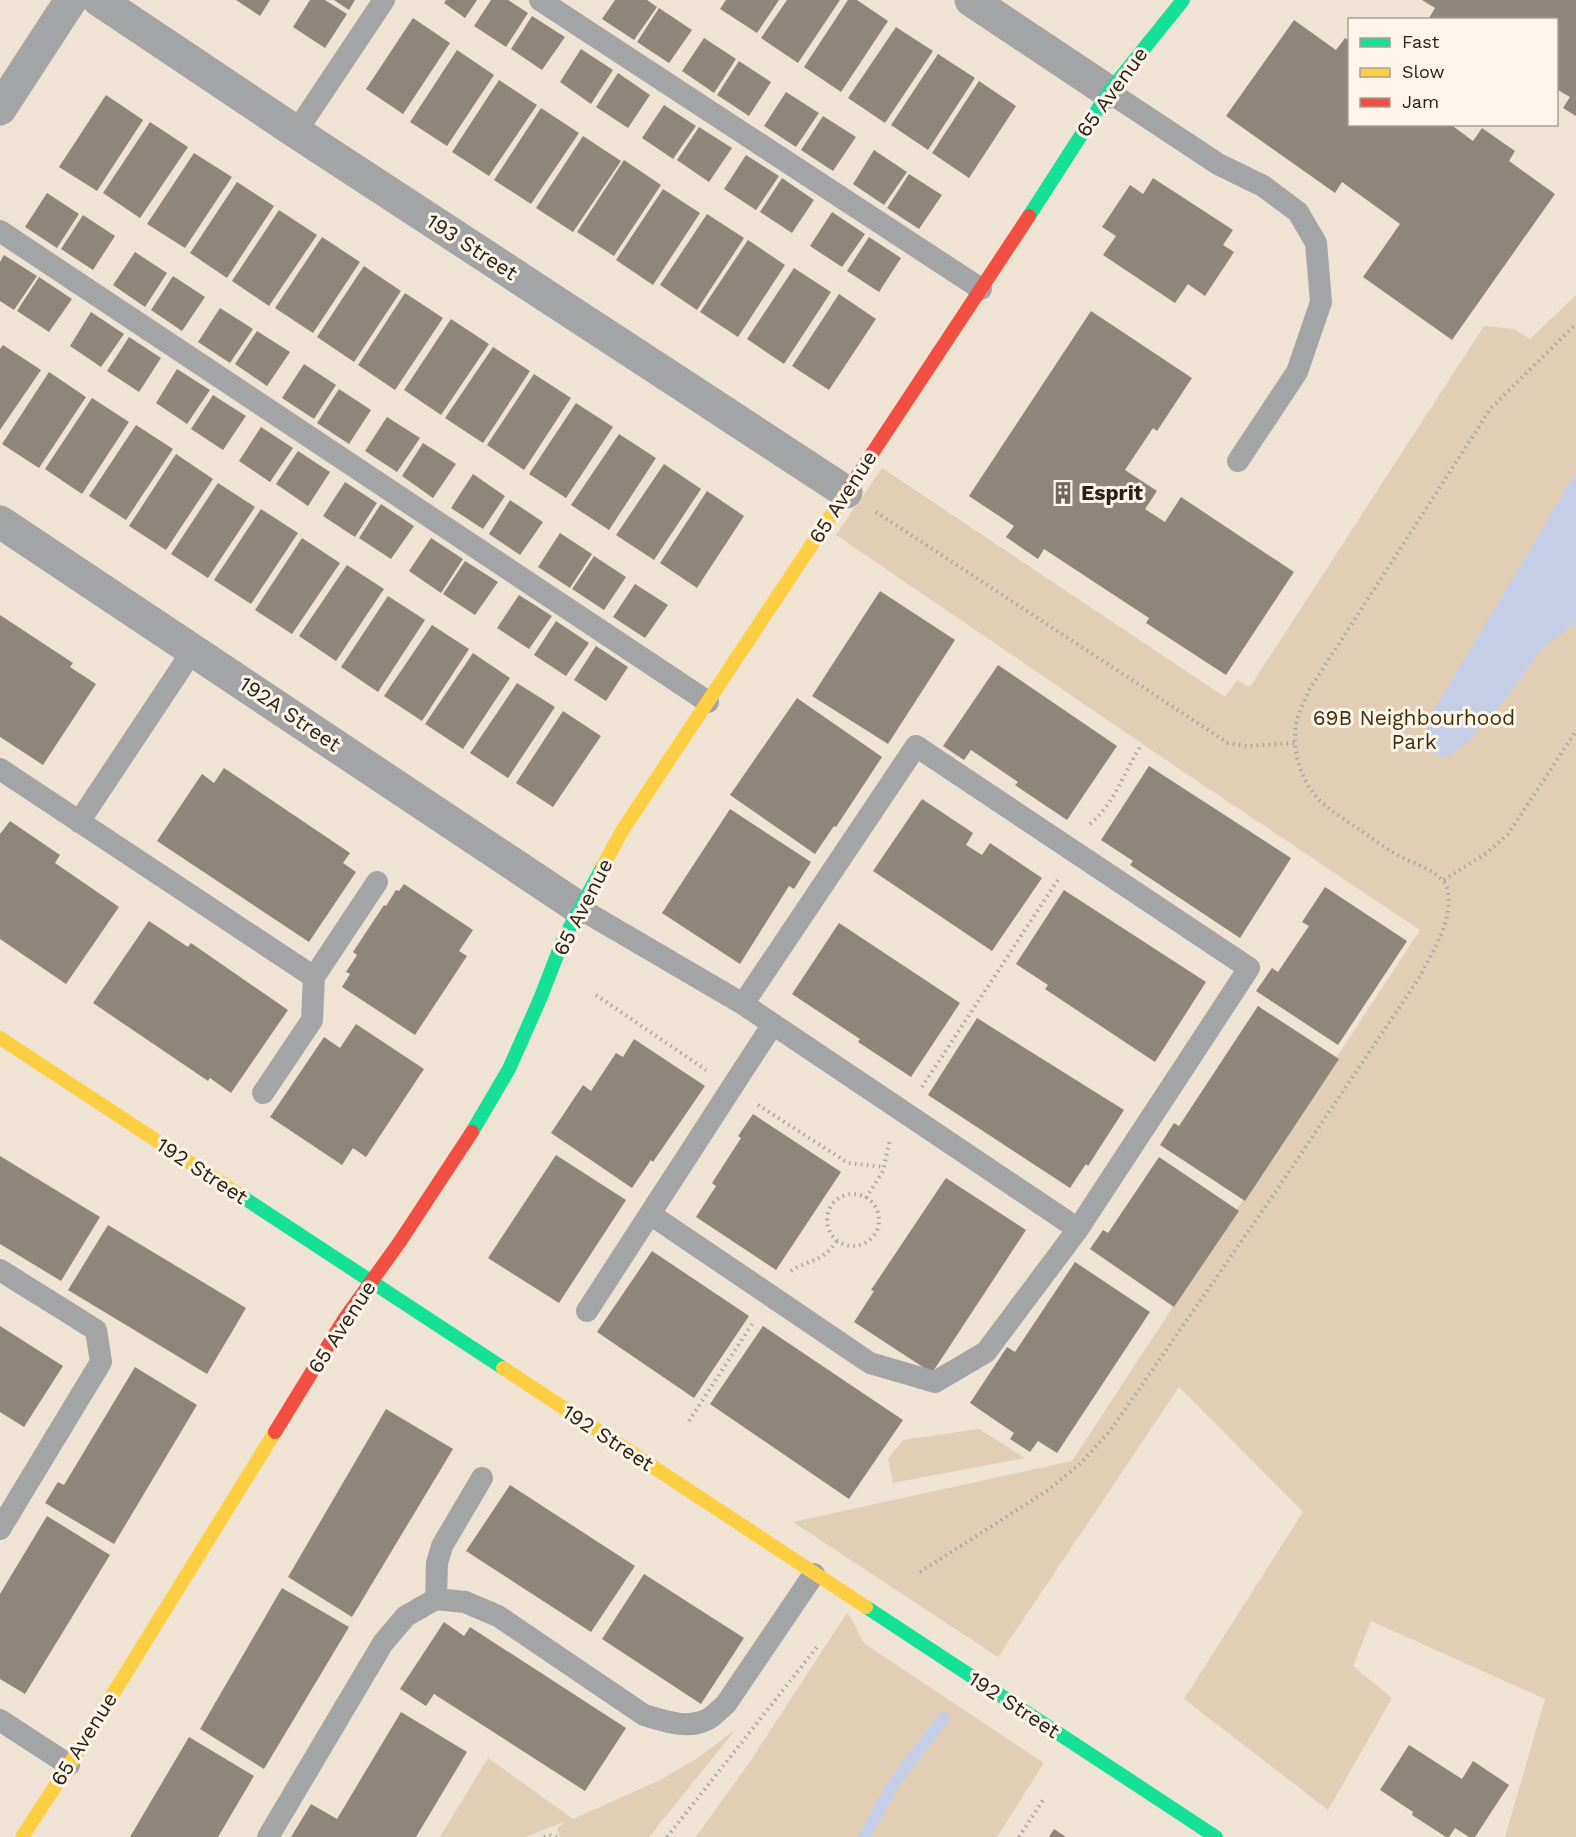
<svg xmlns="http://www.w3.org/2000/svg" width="1576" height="1837" font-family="'Work Sans',sans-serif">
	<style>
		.green { fill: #e1ceb4 }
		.water { fill: #c4cfe7 }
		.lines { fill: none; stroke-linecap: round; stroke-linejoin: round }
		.stream { stroke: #c4cfe7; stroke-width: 12 }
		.building { fill: #8f867a }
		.path { stroke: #a8a5a1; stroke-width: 4; stroke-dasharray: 1.5 4.5; stroke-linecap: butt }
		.lane { stroke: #a3a4a5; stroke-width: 22 }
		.street { stroke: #a3a4a5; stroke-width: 33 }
		.fast { stroke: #16e098; stroke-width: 14 }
		.slow { stroke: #ffcf43; stroke-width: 14 }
		.jam { stroke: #f24e42; stroke-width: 14 }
		.labels { text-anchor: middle; stroke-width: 6; stroke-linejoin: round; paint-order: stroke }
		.street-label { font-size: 21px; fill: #2a2217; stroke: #fef4e8 }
		.poi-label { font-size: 21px; font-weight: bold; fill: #2a2217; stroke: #fef4e8; text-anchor: start }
		.park-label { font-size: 21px; fill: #432e0e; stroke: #fef4e8 }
	</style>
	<rect width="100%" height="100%" fill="#efe3d3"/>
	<path class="green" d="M1576 295V1837H1505L1545 1699 1371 1621 1353 1666 1392 1698 1328 1810 1184 1699 1303 1512 1179 1387 998 1657 793 1522 1072 1461 1420 930 1194 779 836 535 882 468 1225 697 1237 680 1250 687 1484 326 1514 329 1530 339Z
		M979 1429 1025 1458 893 1483 888 1459 903 1440Z
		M847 1613C856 1622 857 1634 865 1644L1044 1763 997 1837H696L749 1763Z
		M736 1729 649 1837H560L557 1828 567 1821 525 1837H440L488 1758 573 1819 658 1781 698 1758Z"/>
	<path class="water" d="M1576 472V622L1542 649 1506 698 1470 740 1453 754 1440 757C1419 743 1425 732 1433 712Z"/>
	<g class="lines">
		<path class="stream" d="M864 1837 896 1780 944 1718"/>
	</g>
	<path class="building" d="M236 0H270L260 16Z
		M310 0H325L347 14 325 48 293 27Z
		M334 0H355L349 10Z
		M446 0H477L465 18 444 3Z
		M491 0H508L528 13 506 47 474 26Z
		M615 0H647L657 7 634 40 602 19Z
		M726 0H779L757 33 720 9Z
		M787 0H840L798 63 761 38Z
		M848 0H857L888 21 841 92 804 67Z
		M1422 0H1576V116L1563 108 1570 97 1556 89V20H1428L1435 8Z
		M659 8 692 30 669 63 637 42Z
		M532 16 565 37 542 70 511 49Z
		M413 18 450 43 403 114 366 89Z
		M1294 20 1336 50 1345 38 1350 41V124H1450L1473 141 1482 128 1515 151 1509 161 1555 194 1452 340 1363 277 1400 224 1342 182 1335 193 1226 116Z
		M896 27 933 51 885 123 848 98Z
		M704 38 736 59 714 93 682 71Z
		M581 49 613 70 591 104 560 82Z
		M457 50 494 75 447 146 410 122Z
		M938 54 975 78 928 150 891 125Z
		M739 61 771 82 749 116 717 95Z
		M618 73 650 95 628 128 596 107Z
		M499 80 537 105 489 176 452 152Z
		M979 81 1016 106 969 178 932 153Z
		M786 92 819 113 796 147 764 126Z
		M106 95 143 120 97 191 59 167Z
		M664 105 696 126 673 159 642 138Z
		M541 108 579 133 531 204 494 180Z
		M823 116 856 137 833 171 801 150Z
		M150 122 188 147 140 218 103 193Z
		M699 127 732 148 709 182 677 160Z
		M583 136 621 161 573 232 536 208Z
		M874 150 907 172 884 205 853 184Z
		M194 153 232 177 185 248 147 224Z
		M746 155 779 176 756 210 724 189Z
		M624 160 661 185 614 256 577 232Z
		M909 174 942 195 919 229 887 208Z
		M782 178 814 200 792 233 760 212Z
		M1153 178 1233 230 1223 245 1234 252 1205 296 1188 284 1175 303 1103 255 1116 236 1102 227 1130 185 1143 194Z
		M237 182 274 206 227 278 190 253Z
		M663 189 700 213 653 285 616 260Z
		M47 193 79 214 57 248 25 227Z
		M279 210 317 235 269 306 232 281Z
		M832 212 865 234 842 267 810 246Z
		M707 214 744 238 697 310 660 285Z
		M83 215 115 236 93 270 61 249Z
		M322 237 360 262 313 333 275 308Z
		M869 237 901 258 879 292 847 271Z
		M748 240 785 265 738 337 700 312Z
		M135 252 167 273 145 307 113 285Z
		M4 255 37 276 14 310 0 301V262Z
		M364 266 401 291 354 362 317 337Z
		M794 268 831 292 784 364 747 339Z
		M173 276 205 297 182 331 151 310Z
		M39 277 72 299 49 332 17 311Z
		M405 293 443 318 395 390 358 365Z
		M839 294 876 319 829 390 792 366Z
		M220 308 253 329 230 363 198 342Z
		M1091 311 1192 378 1157 431 1153 428 1125 470 1157 491 1145 509 1165 522 1181 497 1294 572 1226 675 1146 623 1149 618 1044 549 1038 559 1006 537 1014 526 969 496Z
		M91 312 124 334 101 367 70 346Z
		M451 319 489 344 441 415 404 390Z
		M257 331 290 352 267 386 235 364Z
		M129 337 161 358 139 392 107 371Z
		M3 345 41 370 0 430V349Z
		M493 347 530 371 483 443 445 418Z
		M304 364 336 385 314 419 282 398Z
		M177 369 210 390 187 424 156 403Z
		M49 372 86 397 39 468 2 444Z
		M534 374 571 398 524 470 487 445Z
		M339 389 371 410 349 444 317 423Z
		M213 395 246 416 223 450 191 429Z
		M92 398 129 422 82 494 45 469Z
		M576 403 613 427 566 498 529 474Z
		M387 417 420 438 397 472 365 451Z
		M136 425 173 449 126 520 89 496Z
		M261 427 293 448 270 482 239 461Z
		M619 434 656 458 609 530 571 505Z
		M423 443 456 464 433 498 402 476Z
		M298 451 330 472 308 506 276 484Z
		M176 454 213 479 166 550 129 526Z
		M664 464 701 489 654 560 616 535Z
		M473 474 505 496 483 529 451 508Z
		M345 482 377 503 355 537 323 516Z
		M218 483 255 507 208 578 171 554Z
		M707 491 744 516 697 588 660 563Z
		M510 500 543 522 520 555 489 534Z
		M381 504 414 526 391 559 359 538Z
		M261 509 298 533 251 604 214 580Z
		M560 533 592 554 570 588 538 567Z
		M302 538 340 563 292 634 255 610Z
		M431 538 463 559 441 593 409 571Z
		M594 556 626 577 604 610 572 589Z
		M465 561 498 582 475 615 443 594Z
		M347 565 384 589 336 661 299 636Z
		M635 584 668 605 645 638 613 617Z
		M880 591 955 640 888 744 812 696Z
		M519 595 552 616 529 649 497 628Z
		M388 596 425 620 378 692 341 667Z
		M0 615 73 663 70 667 96 684 43 765 0 737Z
		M556 621 589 643 566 676 534 655Z
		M432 625 469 649 422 721 384 696Z
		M596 646 628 667 606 701 574 680Z
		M473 653 510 678 463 749 425 724Z
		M998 665 1117 746 1067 820 1015 785 1018 782 971 750 964 760 943 746Z
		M517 683 555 707 508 778 470 753Z
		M797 698 882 757 836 827 834 826 815 854 730 795Z
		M563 711 601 736 553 807 516 783Z
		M1149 766 1291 858 1240 938 1130 865 1133 861 1101 840Z
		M224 768 350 853 343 863 356 872 309 942 157 841 202 774 214 783Z
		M922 799 973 833 966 845 982 855 990 843 1042 878 992 951 873 871Z
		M730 809 811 862 794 889 789 886 740 964 662 913Z
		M10 821 60 855 55 863 119 907 66 984 0 939V834Z
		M404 884 473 930 459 951 467 956 415 1035 342 987 350 974 346 972 357 955 353 952 384 905 386 906 396 890 399 891Z
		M1325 887 1407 941 1338 1045 1256 991 1272 968 1278 972 1309 926 1302 922Z
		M1064 890 1206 982 1155 1062 1045 989 1048 985 1016 964Z
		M149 921 188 947 191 943 288 1010 231 1093 210 1078 208 1081 93 1003Z
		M839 923 960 1003 911 1077 858 1042 860 1039 792 994Z
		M1258 1006 1339 1059 1245 1201 1160 1145 1174 1123 1179 1126Z
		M977 1018 1124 1110 1088 1166 1086 1164 1070 1188 928 1095Z
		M356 1024 424 1069 366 1157 353 1148 342 1165 270 1117 324 1037 340 1048Z
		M634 1039 705 1086 653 1162 651 1160 632 1188 551 1133 583 1085 591 1091 616 1053 623 1057Z
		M753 1114 841 1172 776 1270 696 1217 716 1186 712 1183 741 1138 738 1136Z
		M556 1155 626 1200 559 1303 488 1258Z
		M0 1156 100 1217 61 1281 0 1244Z
		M1159 1157 1239 1211 1174 1307 1090 1249 1103 1230 1108 1233Z
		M946 1178 1026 1230 932 1373 854 1322 874 1291 871 1290Z
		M108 1225 246 1308 207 1374 68 1290Z
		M652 1251 749 1316 694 1398 597 1332Z
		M1075 1262 1150 1312 1057 1453 1038 1441 1030 1452 1010 1439 1014 1433 970 1403 1007 1347 1015 1352Z
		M0 1326 63 1366 24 1427 0 1412Z
		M763 1326 903 1420 849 1499 710 1404Z
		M135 1367 197 1405 114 1544 45 1503 58 1482 64 1485Z
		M386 1409 453 1449 352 1617 288 1577Z
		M510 1485 635 1566 591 1632 466 1551Z
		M47 1516 110 1555 25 1694 0 1679V1594Z
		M644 1574 744 1638 701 1704 602 1639Z
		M282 1588 349 1627 264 1769 200 1729Z
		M444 1622 464 1636 470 1627 626 1728 585 1791 434 1694 426 1706 400 1689Z
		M401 1712 467 1752 416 1837H291L311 1804 337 1819Z
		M189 1737 254 1776 218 1837H130Z
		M1409 1745 1462 1779 1473 1761 1509 1785 1475 1837H1469L1455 1828 1449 1837H1446L1412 1815 1413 1812 1380 1790Z
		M1054 1829 1066 1837H1049Z"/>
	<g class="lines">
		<path class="path" d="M876 512 1228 743 1247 746 1295 743
			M1090 824C1116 802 1124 771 1142 744
			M1444 880 1488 852 1508 834 1576 731
			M596 995 706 1070
			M922 1087 1059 878
			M758 1105 848 1163 884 1167
			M827 1220a26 26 0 1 1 52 0a26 26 0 1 1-52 0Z
			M866 1198 883 1171 890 1139
			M791 1271C809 1259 822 1263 837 1241
			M689 1421 754 1321
			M920 1572 1048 1490 1080 1464 1110 1431 1270 1200 1419 978C1432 953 1453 921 1448 892 1445 873 1418 865 1403 858 1387 850 1372 838 1357 828 1347 821 1336 814 1327 807 1303 788 1291 754 1296 724 1298 713 1305 701 1309 690L1491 408 1576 324
			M544 1837 549 1835 557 1837
			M667 1837 817 1647
			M1019 1837 1045 1797"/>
		<path class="lane" d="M540 0 981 289
			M1109 92 1218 164 1263 186 1298 212 1316 243 1321 302 1297 372 1238 461
			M296 132 384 0
			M0 231 708 702
			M0 769 314 977
			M79 822 193 650
			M579 908 743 1004 1078 1229 986 1352 935 1382 870 1363 650 1214
			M743 1004 916 746 1249 968 1078 1229
			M263 1093 312 1020 314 977 377 882
			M0 1270 96 1330 101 1362 0 1529
			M587 1311 773 1024
			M436 1599 437 1563 442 1546 482 1478
			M0 1720 69 1765
			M268 1837 383 1643 406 1616 436 1599 465 1602 498 1616 644 1715C665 1721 688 1730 708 1719 715 1715 721 1708 726 1704L814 1574"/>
		<path class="street" d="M99 0 296 132 846 492
			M971 0 1109 92
			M0 109 71 0
			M0 522 579 908"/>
		<path class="fast" d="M1029 216 1109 92 1183 0
			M472 1132 509 1069 540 999 563 940 603 866
			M238 1194 503 1368
			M866 1607 1216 1837"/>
		<path class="slow" d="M603 866 622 831 846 493
			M0 1038 238 1194
			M503 1368 866 1607
			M22 1837 69 1765 275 1432"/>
		<path class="jam" d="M846 493 1029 216
			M275 1432 345 1318 399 1243 472 1132"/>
	</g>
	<defs>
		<g id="building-bare" transform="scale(1.8)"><path d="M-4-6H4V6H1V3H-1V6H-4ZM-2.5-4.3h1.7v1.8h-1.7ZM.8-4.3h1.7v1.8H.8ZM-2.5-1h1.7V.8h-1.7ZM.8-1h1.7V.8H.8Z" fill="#6f6659" stroke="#fef4e8" stroke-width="2.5" paint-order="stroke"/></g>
	</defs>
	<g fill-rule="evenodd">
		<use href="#building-bare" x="1063" y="493"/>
	</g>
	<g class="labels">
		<g class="street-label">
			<text transform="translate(1112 92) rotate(-54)" y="7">65 Avenue</text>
			<text transform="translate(472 247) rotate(33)" y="7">193 Street</text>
			<text transform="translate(843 497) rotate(-57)" y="7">65 Avenue</text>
			<text transform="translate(290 714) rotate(34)" y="7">192A Street</text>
			<text transform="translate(583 907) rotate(-63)" y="7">65 Avenue</text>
			<text transform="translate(202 1171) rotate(33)" y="7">192 Street</text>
			<text transform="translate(342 1327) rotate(-57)" y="7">65 Avenue</text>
			<text transform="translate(608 1438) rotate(33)" y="7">192 Street</text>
			<text transform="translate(1014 1705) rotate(33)" y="7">192 Street</text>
			<text transform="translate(84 1739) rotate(-58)" y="7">65 Avenue</text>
		</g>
		<g class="poi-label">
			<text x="1081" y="500">Esprit</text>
		</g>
		<g class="park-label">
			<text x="1414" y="725">69B Neighbourhood<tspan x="1414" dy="24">Park</tspan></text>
		</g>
	</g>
	<rect x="1348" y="18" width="210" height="108" fill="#fef4e8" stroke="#a9a094" stroke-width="1.5"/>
	<rect x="1360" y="38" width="30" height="9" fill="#16e098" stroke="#a9a094" stroke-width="1.5"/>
	<text x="1402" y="48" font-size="18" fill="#2a2217">Fast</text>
	<rect x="1360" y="68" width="30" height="9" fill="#ffcf43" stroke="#a9a094" stroke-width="1.5"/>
	<text x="1402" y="78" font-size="18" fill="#2a2217">Slow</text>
	<rect x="1360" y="98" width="30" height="9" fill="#f24e42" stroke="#a9a094" stroke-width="1.5"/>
	<text x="1402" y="108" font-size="18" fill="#2a2217">Jam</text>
</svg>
